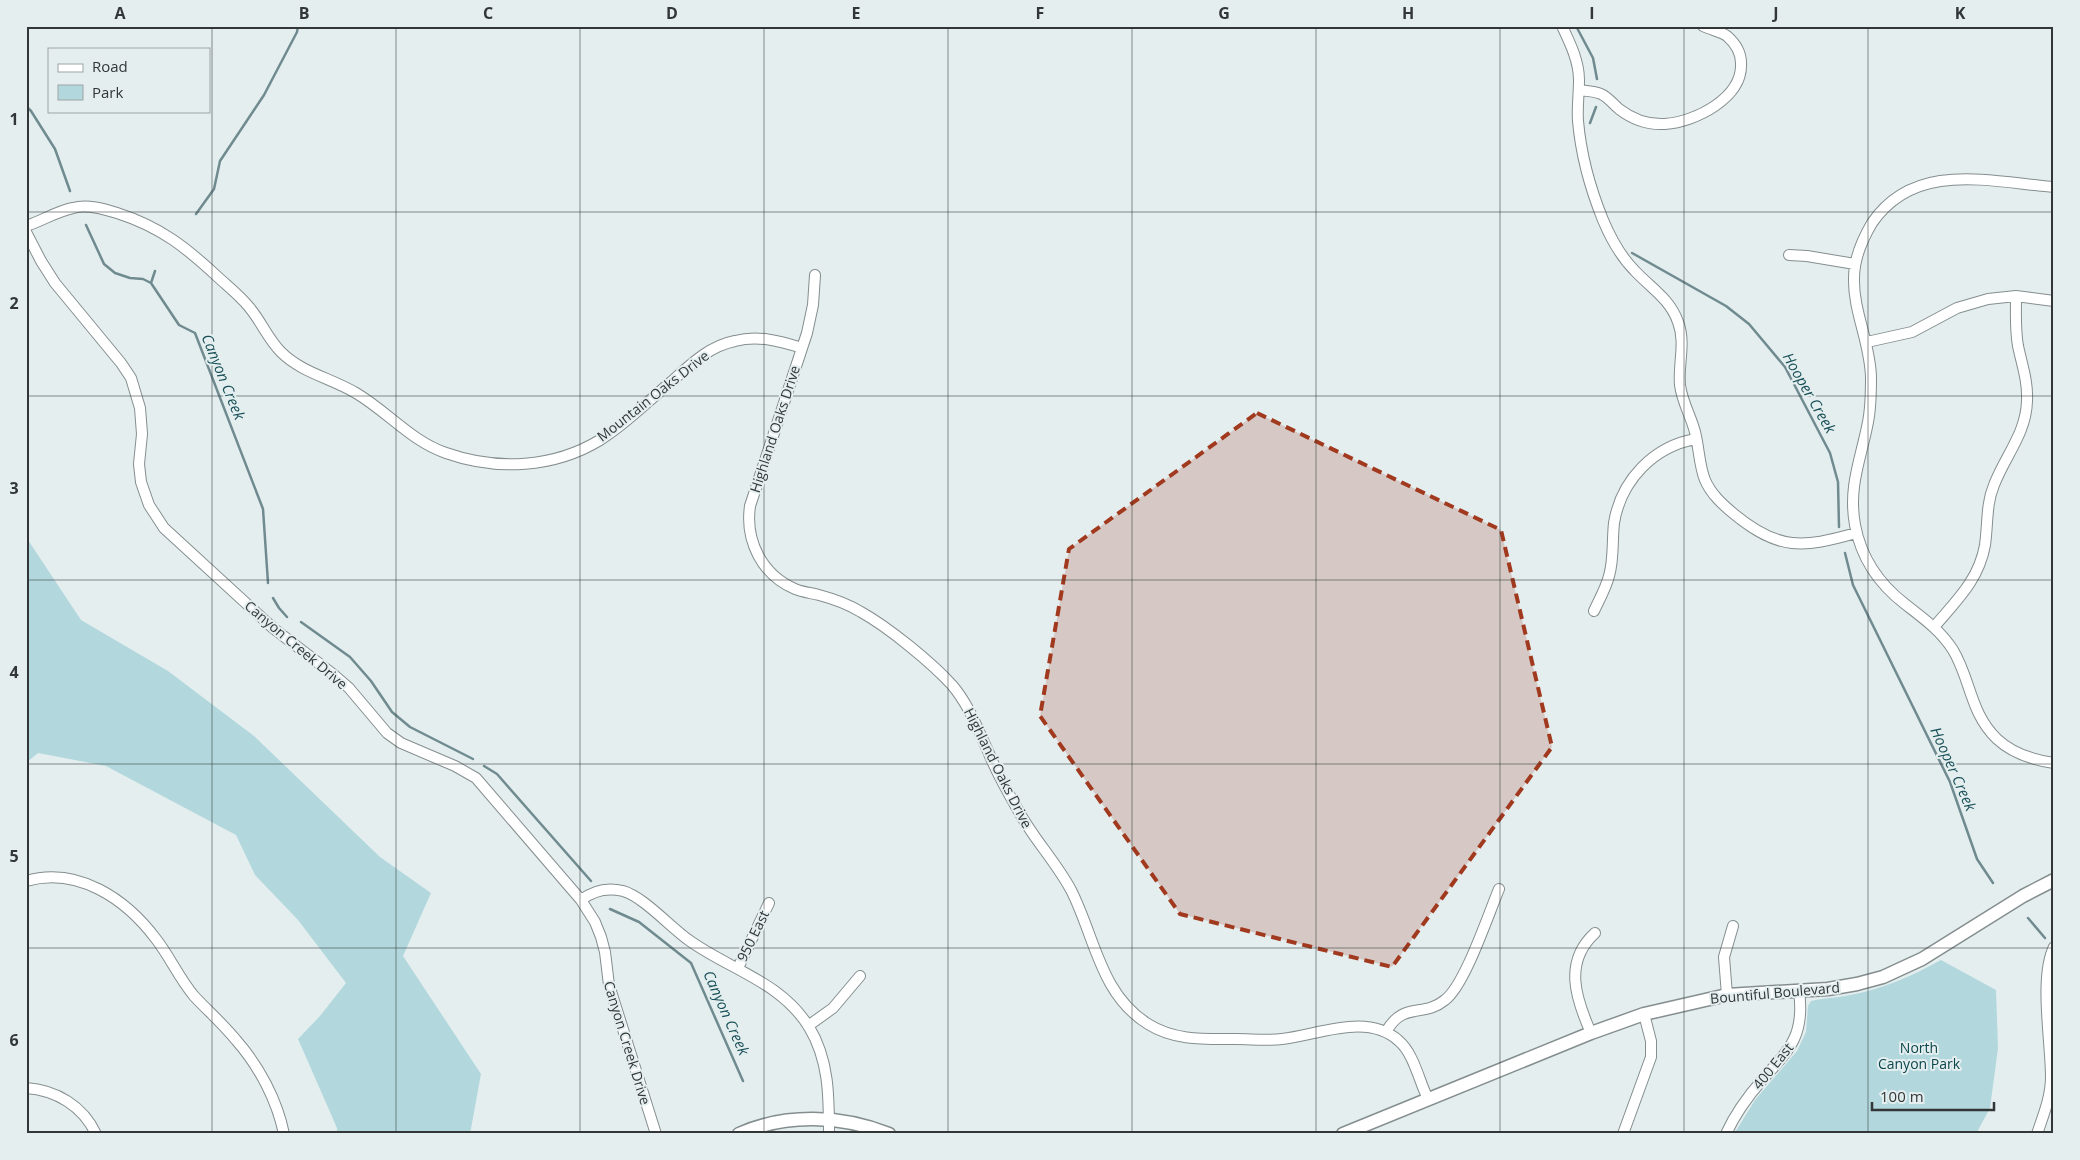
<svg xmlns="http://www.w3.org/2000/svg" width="2080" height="1160" font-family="'Open Sans',sans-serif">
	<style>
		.green { fill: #b2d8dd }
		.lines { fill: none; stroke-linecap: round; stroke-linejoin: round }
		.stream { stroke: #708b90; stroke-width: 2.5 }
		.minor-casing { stroke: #858e8f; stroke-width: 12 }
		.major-casing { stroke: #858e8f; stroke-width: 15 }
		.minor { stroke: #fff; stroke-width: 10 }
		.major { stroke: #fff; stroke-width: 12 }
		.marked { fill: #a1391e; fill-opacity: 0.2; stroke: #a1391e; stroke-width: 4; stroke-dasharray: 10 6; stroke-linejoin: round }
		.grid { fill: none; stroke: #323636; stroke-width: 1; stroke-opacity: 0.55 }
		.labels { text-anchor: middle; stroke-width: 4; stroke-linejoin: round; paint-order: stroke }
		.street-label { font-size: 14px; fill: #323636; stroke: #e4eeef }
		.park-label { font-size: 14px; fill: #0b464d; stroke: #e4eeef }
		.water-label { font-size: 15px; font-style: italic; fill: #1a5159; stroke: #e4eeef }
		.neatline { fill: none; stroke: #323636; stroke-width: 2 }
		.grid-label { font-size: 16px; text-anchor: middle; font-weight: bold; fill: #323636 }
	</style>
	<rect width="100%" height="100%" fill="#e4eeef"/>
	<path class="green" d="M26 537 81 620 168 671 254 736 380 857 431 893 403 956 481 1074 470 1134H337V1128L298 1039 320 1016 346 983 298 920 255 875 236 835 106 766 38 753 26 763Z
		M1941 960 1996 990 1998 1048 1990 1108 1976 1134H1734L1755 1100 1797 1051 1806 1032 1808 1006 1811 1001C1823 998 1837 998 1850 995 1883 989 1912 976 1941 960Z"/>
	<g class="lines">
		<path class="stream" d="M1576 26 1593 58 1597 79
			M26 106 31 111 55 149 70 191
			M1590 123 1596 107
			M196 214 214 189 220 161 264 95 297 32 298 26
			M86 225 104 264 115 273 130 278 143 279 151 283 179 325 195 333 263 509 268 583
			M1632 253 1726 306 1749 324 1785 367 1830 453 1838 482 1839 527
			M151 283 155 271
			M1845 553 1853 585 1950 782 1977 859 1993 883
			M273 598 279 608 287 617
			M301 622 350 657 371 681 392 712 410 727 473 759
			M484 766 497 774 591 881
			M610 909 639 922 691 963 743 1081
			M2028 918 2045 938"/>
		<g class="minor-casing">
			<path id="minor" d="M1562 26C1570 43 1579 61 1579 80 1579 94 1577 107 1578 121 1581 155 1590 188 1603 220 1611 239 1620 256 1635 271 1651 288 1670 299 1678 322 1686 343 1678 363 1680 385 1682 402 1691 416 1695 432 1699 447 1699 465 1705 480 1711 494 1722 504 1734 514 1779 551 1803 548 1856 533
				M1579 90C1586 91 1594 91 1601 94 1608 97 1613 104 1619 109 1632 119 1648 125 1665 124 1695 122 1743 98 1741 63 1741 52 1735 43 1727 36 1720 31 1711 30 1703 26
				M2054 187C1991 182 1915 160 1872 223 1862 240 1854 258 1854 278 1853 311 1870 342 1871 377 1871 392 1871 407 1868 422 1861 459 1848 486 1855 525 1861 557 1879 584 1905 604 1923 618 1940 630 1953 650 1971 680 1970 713 1997 739 2013 754 2033 760 2054 763
				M26 226C42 221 57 211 73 208 87 204 104 209 117 213 161 227 187 248 220 279 230 288 241 297 249 307 261 321 268 339 281 352 302 373 331 378 356 393 388 412 411 441 446 453 497 471 554 468 600 440 626 424 648 401 671 382 690 365 709 346 735 341 758 335 780 341 802 348
				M26 232 41 261 55 283 121 363 131 378 140 408 142 434 139 464 141 482 149 505 164 528 273 628 334 675 349 688 387 733 401 743 455 766 476 778 581 900 595 922 601 937 605 952 609 985 656 1134
				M1789 255 1807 256 1855 264
				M815 275 813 305 807 333 750 506C745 541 762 575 795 589 802 592 811 593 819 595 834 599 848 604 861 612 888 627 931 662 952 685 969 705 977 728 988 751 996 772 1007 791 1018 810 1033 838 1056 862 1071 890 1095 937 1100 994 1148 1024 1175 1041 1205 1039 1236 1039 1251 1039 1267 1041 1282 1039 1319 1035 1367 1012 1399 1041 1414 1054 1419 1081 1428 1099
				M1867 342 1912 332 1957 308 1988 299 2016 296 2054 301
				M1594 611C1599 600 1606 588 1609 576 1614 559 1612 541 1614 523 1621 480 1654 446 1696 439
				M1934 627C1956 601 1979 580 1985 545 1988 524 1986 504 1994 485 2005 456 2026 434 2027 401 2028 381 2022 365 2018 346 2015 329 2016 313 2016 296
				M26 881C78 866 126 899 156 939 170 957 179 978 194 996 208 1011 223 1024 236 1040 259 1066 277 1100 284 1134
				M581 900C594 890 607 887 623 891 644 897 671 928 690 941 731 970 781 982 809 1027 829 1060 829 1096 829 1134
				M738 968 769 903
				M1727 995 1724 957 1733 926
				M808 1026 833 1008 860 976
				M1386 1032C1403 1001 1423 1018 1445 1000 1465 985 1488 915 1499 889
				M1591 1033C1576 999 1563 962 1595 933
				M26 1088C56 1090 83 1106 96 1134
				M1623 1134 1651 1057V1041L1644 1014
				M1726 1134C1735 1114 1748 1096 1763 1079 1790 1049 1805 1035 1799 991
				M2037 1134C2043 1116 2051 1097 2051 1077 2051 1042 2039 977 2054 947"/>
		</g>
		<g class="major-casing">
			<path id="major" d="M739 1134C786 1113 841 1115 889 1134
				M1343 1134 1591 1033 1644 1014 1727 995 1828 989 1857 984 1883 977 1922 959 2023 896 2054 880"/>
		</g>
		<use href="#minor" class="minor"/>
		<use href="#major" class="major"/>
	</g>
	<path class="marked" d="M1257 413 1501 530 1552 747 1392 967 1180 914 1040 716 1069 549Z"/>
	<path class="grid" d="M212 26V1134M396 26V1134M580 26V1134M764 26V1134M948 26V1134M1132 26V1134M1316 26V1134M1500 26V1134M1684 26V1134M1868 26V1134M26 212H2054M26 396H2054M26 580H2054M26 764H2054M26 948H2054"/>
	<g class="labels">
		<g class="street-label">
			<text transform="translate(653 396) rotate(-38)" y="5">Mountain Oaks Drive</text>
			<text transform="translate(775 429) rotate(-72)" y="5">Highland Oaks Drive</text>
			<text transform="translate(296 645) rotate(40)" y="5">Canyon Creek Drive</text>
			<text transform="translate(998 768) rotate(63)" y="5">Highland Oaks Drive</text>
			<text transform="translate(753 936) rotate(-64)" y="5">950 East</text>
			<text transform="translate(1775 993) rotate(-5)" y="5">Bountiful Boulevard</text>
			<text transform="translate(627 1043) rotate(73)" y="5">Canyon Creek Drive</text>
			<text transform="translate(1773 1066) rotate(-51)" y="5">400 East</text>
		</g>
		<g class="park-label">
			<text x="1919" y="1053">North<tspan x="1919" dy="16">Canyon Park</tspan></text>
		</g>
		<g class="water-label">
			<text transform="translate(223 377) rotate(68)" y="5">Canyon Creek</text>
			<text transform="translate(1809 393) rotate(60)" y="5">Hooper Creek</text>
			<text transform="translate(1953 769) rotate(66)" y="5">Hooper Creek</text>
			<text transform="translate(726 1013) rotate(66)" y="5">Canyon Creek</text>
		</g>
	</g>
	<rect width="2080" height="1160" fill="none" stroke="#e4eeef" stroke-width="55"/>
	<rect x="48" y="48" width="162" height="65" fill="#e4eeef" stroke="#9da4a5"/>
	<rect x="58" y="64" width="25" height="8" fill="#ffffff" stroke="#9da4a5"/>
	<text x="92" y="72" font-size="15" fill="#323636">Road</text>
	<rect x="58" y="85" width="25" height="15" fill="#b2d8dd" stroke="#9da4a5"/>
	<text x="92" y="98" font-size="15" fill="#323636">Park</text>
	<path d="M1872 1102v8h122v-8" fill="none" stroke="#323636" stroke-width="2.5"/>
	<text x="1880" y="1102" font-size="15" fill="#323636" stroke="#e4eeef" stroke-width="4" paint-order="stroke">100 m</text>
	<rect x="28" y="28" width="2024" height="1104" class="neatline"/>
	<g class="grid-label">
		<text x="120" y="19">A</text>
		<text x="304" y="19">B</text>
		<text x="488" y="19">C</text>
		<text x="672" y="19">D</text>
		<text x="856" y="19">E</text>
		<text x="1040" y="19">F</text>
		<text x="1224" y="19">G</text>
		<text x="1408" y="19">H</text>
		<text x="1592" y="19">I</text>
		<text x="1776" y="19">J</text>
		<text x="1960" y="19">K</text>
		<text x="14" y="125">1</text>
		<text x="14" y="309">2</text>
		<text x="14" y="494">3</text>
		<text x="14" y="678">4</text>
		<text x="14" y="862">5</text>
		<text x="14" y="1046">6</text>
	</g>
</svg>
